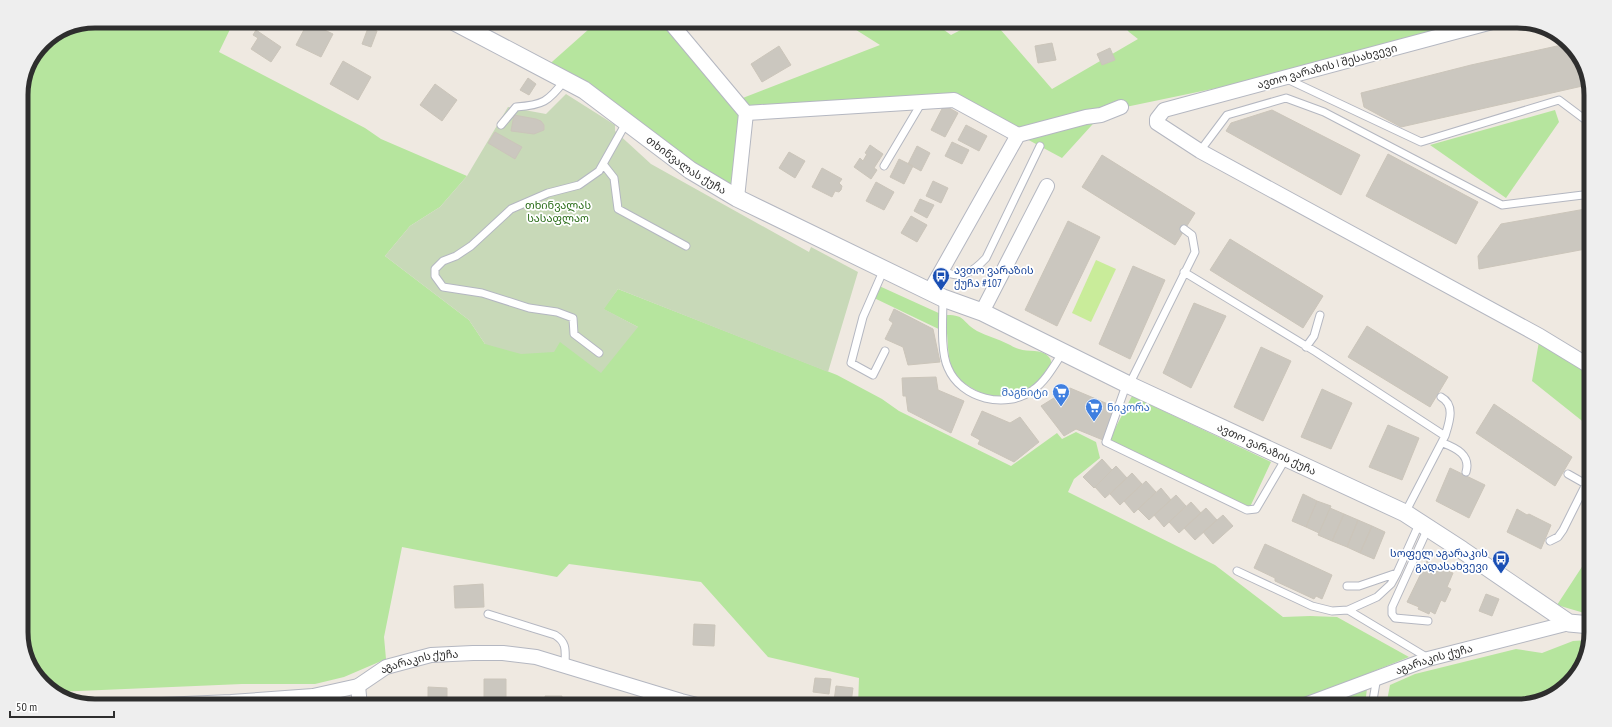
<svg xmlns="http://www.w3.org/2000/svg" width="1612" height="727" font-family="'PT Sans Narrow','Noto Sans Georgian',sans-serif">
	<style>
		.green { fill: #b6e59e }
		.cemetery { fill: #c8d9b8 }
		.pitch { fill: #c9ec9a }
		.building { fill: #cbc7bf; stroke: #cbc5ba }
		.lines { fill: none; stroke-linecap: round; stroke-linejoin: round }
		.service-casing { stroke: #b4b7c1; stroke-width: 9 }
		.minor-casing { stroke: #b4b7c1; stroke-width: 16 }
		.tertiary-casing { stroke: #b4b7c1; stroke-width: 19 }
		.service { stroke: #fff; stroke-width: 7 }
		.minor { stroke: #fff; stroke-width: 14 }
		.tertiary { stroke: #fff; stroke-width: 17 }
		.labels { text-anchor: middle; stroke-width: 3.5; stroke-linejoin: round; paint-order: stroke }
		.street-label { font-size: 11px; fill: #2e2e2e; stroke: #fff }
		.park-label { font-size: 11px; fill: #2c6e1b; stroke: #fff }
		.transit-label { font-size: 11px; fill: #164399; stroke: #fff; text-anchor: start }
		.shop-label { font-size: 11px; fill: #366cbe; stroke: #fff; text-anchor: end }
		.rim { fill: none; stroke: #2e2e2e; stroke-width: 5 }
	</style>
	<rect width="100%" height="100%" fill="#efe9e1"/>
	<path class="green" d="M95 21H234L219 52 365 128 381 139 467 176 440 207 410 226 385 256 469 320 485 344 560 342 638 327 603 309 618 289 837 375 882 399 899 411 1011 466 1057 433 1062 439 1076 432 1096 442 1100 458 1074 479 1068 492 1215 565 1283 617 1310 616 1337 617 1409 657 1322 692 1283 706H858L859 678 768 657 701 582 569 564 557 577 402 547 384 637 386 659 344 677 315 684H242L55 692 36 677 21 637V90L43 43 67 27Z
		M598 21H669L735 101 880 45 842 21H932L951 35 978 21H993L1052 89 1138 39 1129 32 1119 21H1507L1260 79 1116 109 1101 115 1062 158 954 100 746 113 737 198 544 69Z
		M1555 110 1559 122 1506 198 1430 145Z
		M877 285 943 315C966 314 961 321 977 331 987 336 998 339 1008 344 1012 346 1015 348 1019 349 1028 352 1042 349 1048 356 1054 362 1050 366 1047 372 1036 387 1017 399 997 398 988 397 980 393 972 388 963 383 955 377 951 366 948 356 948 344 947 333L872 297Z
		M1540 336 1591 367V428L1532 381Z
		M1132 396 1271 462 1250 507 1108 442Z
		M1591 553V615L1557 605Z
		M1589 640 1585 660 1558 693 1517 706H1386L1390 685 1415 674 1516 649 1542 653 1573 641Z
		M1367 688 1365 706H1317Z"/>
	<path class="cemetery" d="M566 94 615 125V131L651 164 809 252 811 247 858 272 828 372 618 289 604 309 638 327 601 373 560 342 554 352 521 354 485 344 469 320 385 256 410 226 440 207 467 176 508 107 546 114Z"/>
	<path class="pitch" d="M1096 260 1116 269 1091 322 1072 313Z"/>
	<path class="building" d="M308 22 333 34 321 57 296 45Z
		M368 28 377 31 371 47 362 44Z
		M256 30 281 47 271 62 251 49 258 38 253 35Z
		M1052 43 1056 60 1038 63 1035 46Z
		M1566 44 1577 53 1587 85 1401 127 1364 107 1361 93 1471 65Z
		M779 46 791 65 762 82 751 64Z
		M1110 48 1115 60 1102 65 1097 54Z
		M343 61 371 77 358 100 330 84Z
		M528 78 536 84 529 95 520 90Z
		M435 84 457 100 442 121 420 105Z
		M944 105 958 113 945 137 931 130Z
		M1272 110 1360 155 1341 195 1226 131 1231 123Z
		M514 115 536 119 541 121 544 125V130L534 134 511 131Z
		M966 125 987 136 979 151 958 140Z
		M495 132 522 147 515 159 488 143Z
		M952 142 969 150 962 164 945 156Z
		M870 145 883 154 874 168 877 170 871 179 854 167 860 158 863 161 867 154 865 153Z
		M917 146 930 153 921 171 908 164Z
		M789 152 805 161 795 178 779 168Z
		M1388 154 1478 202 1456 244 1366 196Z
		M1102 155 1195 213 1175 245 1082 187Z
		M899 159 913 166 904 184 890 177Z
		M822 168 842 179 839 183 842 186 841 190 839 192 835 191 832 197 812 187Z
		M933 181 948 188 941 203 926 196Z
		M876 182 894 192 884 210 866 201Z
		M920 199 934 205 927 218 914 211Z
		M1591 208V248L1479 269 1478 256 1501 224Z
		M911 216 927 225 917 242 901 233Z
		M1068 221 1100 237 1057 326 1025 310Z
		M1230 239 1323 296 1303 328 1210 270Z
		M1133 266 1165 280 1130 359 1099 344Z
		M1194 303 1226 316 1191 388 1163 373Z
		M894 309 933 329 940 362 908 365 903 347 885 339 893 323 889 320Z
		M1367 326 1448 377 1430 407 1348 357Z
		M1261 347 1291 361 1263 421 1234 407Z
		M936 377 938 390 964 401 951 433 908 411 906 396H903L902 378Z
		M1070 388 1115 407 1103 440 1076 429 1064 436 1041 406Z
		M1322 389 1352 403 1331 449 1301 437Z
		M1494 404 1572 457 1555 486 1476 433Z
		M982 411 1010 423 1020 417 1039 442 1014 462 978 444 980 440 971 435Z
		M1388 425 1419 438 1402 480 1369 467Z
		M1102 459 1112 470 1094 488 1083 477Z
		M1116 466 1127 478 1105 498 1095 487Z
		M1450 468 1485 485 1469 518 1436 501Z
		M1132 473 1142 484 1120 505 1110 494Z
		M1146 481 1156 492 1134 513 1124 501Z
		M1161 488 1171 500 1149 520 1138 509Z
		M1303 494 1317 501 1306 527 1292 521Z
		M1176 495 1186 506 1164 527 1154 515Z
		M1317 501 1331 506 1319 533 1306 527Z
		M1191 502 1201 513 1179 533 1169 522Z
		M1206 508 1217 520 1195 540 1184 528Z
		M1330 508 1344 514 1332 541 1318 535Z
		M1517 509 1527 515 1529 514 1551 525 1541 549 1507 532Z
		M1344 514 1358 520 1347 547 1332 541Z
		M1223 515 1233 526 1213 544 1203 532Z
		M1358 520 1372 526 1360 553 1347 547Z
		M1372 526 1385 532 1374 559 1360 553Z
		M1265 544 1332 575 1322 599 1316 596 1314 599 1275 581V578L1254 568Z
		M1427 561 1438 566 1439 563 1451 569 1449 572 1453 573 1447 587 1451 589 1445 602 1441 600 1435 614 1430 611 1429 614 1418 609 1419 607 1407 602Z
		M483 584 484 607 455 608 454 586Z
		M1486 594 1499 599 1492 616 1479 611Z
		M694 624 715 625 714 646 693 645Z
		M815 678 831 679 829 694 813 692Z
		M484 679H506V706H484Z
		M836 686 853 688 851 703 834 701Z
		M428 687 447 688V701L428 700Z
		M545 696H562V706H545Z"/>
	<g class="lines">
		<g class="service-casing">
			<path id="service" d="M1287 79 1421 142 1559 100 1591 124
				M501 125 516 107C543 105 548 102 565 80
				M1200 151 1227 115 1286 98 1324 112 1502 205 1591 194
				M603 164 614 178 618 209 686 246
				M884 166 922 102
				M1184 229 1192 235 1195 252 1129 385 1124 391 1106 442 1247 510 1256 509 1286 458
				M884 269 863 317 851 363 873 375 885 351
				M942 270C960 281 973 272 986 258L1040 146
				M1184 272 1316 352 1445 436 1405 513
				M943 298C943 317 940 351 948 368 961 399 1006 410 1033 390 1046 381 1055 364 1063 352
				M1306 347 1314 336 1320 315
				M599 353 574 334 573 318 557 312 529 308 482 293 443 287 435 276V269L443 261 456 256 471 246 511 209 548 193 579 185 599 171 626 123
				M1441 397C1456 405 1449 423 1445 436
				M1443 443C1456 448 1471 455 1466 472
				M1568 474 1591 487
				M1550 541 1558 537 1563 530 1586 484
				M1237 571 1312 606 1332 611 1348 610 1377 597 1391 584 1397 573
				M1347 586H1359L1397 573 1420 522
				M1348 610 1428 658
				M488 614 555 635C568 643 565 652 565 666
				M1428 621 1395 618 1392 614V607L1428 528
				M1372 706 1377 677"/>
		</g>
		<g class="minor-casing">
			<g id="minor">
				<path d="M669 21 746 113 737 198"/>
				<path d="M1496 21 1164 110 1157 119V123L1200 151 1540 336 1591 367"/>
				<path d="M746 113 954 100 1018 135"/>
				<path d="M930 291 1018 135 1086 117 1101 115 1121 107"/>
				<path d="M982 312 1047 186"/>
				<path d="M358 686 360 706"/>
				<path id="s1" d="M138 706 231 702 313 696 358 686 386 667 431 655 473 653H503L536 657 681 701 701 706"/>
				<path id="s2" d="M1302 706 1428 659 1569 623"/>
			</g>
		</g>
		<g class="tertiary-casing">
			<g id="tertiary">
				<path id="s3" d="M453 21 584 90 690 170 737 198 943 298 982 312 1129 385 1405 513 1462 550 1569 623 1591 625"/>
			</g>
		</g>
		<use href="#service" class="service"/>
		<use href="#minor" class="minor"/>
		<use href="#tertiary" class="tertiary"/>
	</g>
	<defs>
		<g id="bus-pin" transform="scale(0.9)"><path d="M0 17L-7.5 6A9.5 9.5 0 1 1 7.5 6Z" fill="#1a4fb4" stroke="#fff"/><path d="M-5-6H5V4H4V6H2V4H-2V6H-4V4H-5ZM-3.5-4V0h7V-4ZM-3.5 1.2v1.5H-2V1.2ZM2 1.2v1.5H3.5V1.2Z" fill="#fff"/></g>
		<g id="supermarket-pin" transform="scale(0.9)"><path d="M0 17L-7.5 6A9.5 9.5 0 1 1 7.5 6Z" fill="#3f7fe0" stroke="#fff"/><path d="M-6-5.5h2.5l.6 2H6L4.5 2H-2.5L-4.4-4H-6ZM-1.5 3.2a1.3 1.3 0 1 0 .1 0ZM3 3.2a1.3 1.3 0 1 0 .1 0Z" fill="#fff"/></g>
	</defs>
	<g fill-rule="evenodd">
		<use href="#bus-pin" x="941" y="276"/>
		<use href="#supermarket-pin" x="1061" y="392"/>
		<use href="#supermarket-pin" x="1094" y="407"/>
		<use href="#bus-pin" x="1501" y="559"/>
	</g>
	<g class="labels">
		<g class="street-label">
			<text transform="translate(1327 66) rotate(-15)" y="4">ავთო ვარაზის I შესახვევი</text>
			<text dy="4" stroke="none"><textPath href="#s3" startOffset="275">თხინვალას ქუჩა</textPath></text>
			<text dy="4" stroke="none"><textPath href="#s3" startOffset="922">ავთო ვარაზის ქუჩა</textPath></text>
			<text dy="4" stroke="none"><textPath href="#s2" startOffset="140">აგარაკის ქუჩა</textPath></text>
			<text dy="4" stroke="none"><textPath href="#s1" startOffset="289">აგარაკის ქუჩა</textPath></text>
		</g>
		<g class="park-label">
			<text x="558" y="209">თხინვალას<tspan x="558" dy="13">სასაფლაო</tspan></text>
		</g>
		<g class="transit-label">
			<text x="954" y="274">ავთო ვარაზის<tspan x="954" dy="13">ქუჩა #107</tspan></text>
			<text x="1488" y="557" text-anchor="end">სოფელ აგარაკის<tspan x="1488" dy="13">გადასახვევი</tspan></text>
		</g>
		<g class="shop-label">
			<text x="1048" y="396">მაგნიტი</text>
			<text x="1107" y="411" text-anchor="start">ნიკორა</text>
		</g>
	</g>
	<path d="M0 0H1612V727H0ZM95 28H1517A67 67 0 0 1 1584 95V632A67 67 0 0 1 1517 699H95A67 67 0 0 1 28 632V95A67 67 0 0 1 95 28Z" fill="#eee" fill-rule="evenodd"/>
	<path class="rim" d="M95 28H1517A67 67 0 0 1 1584 95V632A67 67 0 0 1 1517 699H95A67 67 0 0 1 28 632V95A67 67 0 0 1 95 28Z"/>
	<path d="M10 711v6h104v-6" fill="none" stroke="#2e2e2e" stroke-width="2"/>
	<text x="16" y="711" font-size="12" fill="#2e2e2e" stroke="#ffffff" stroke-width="3" paint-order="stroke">50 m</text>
</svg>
